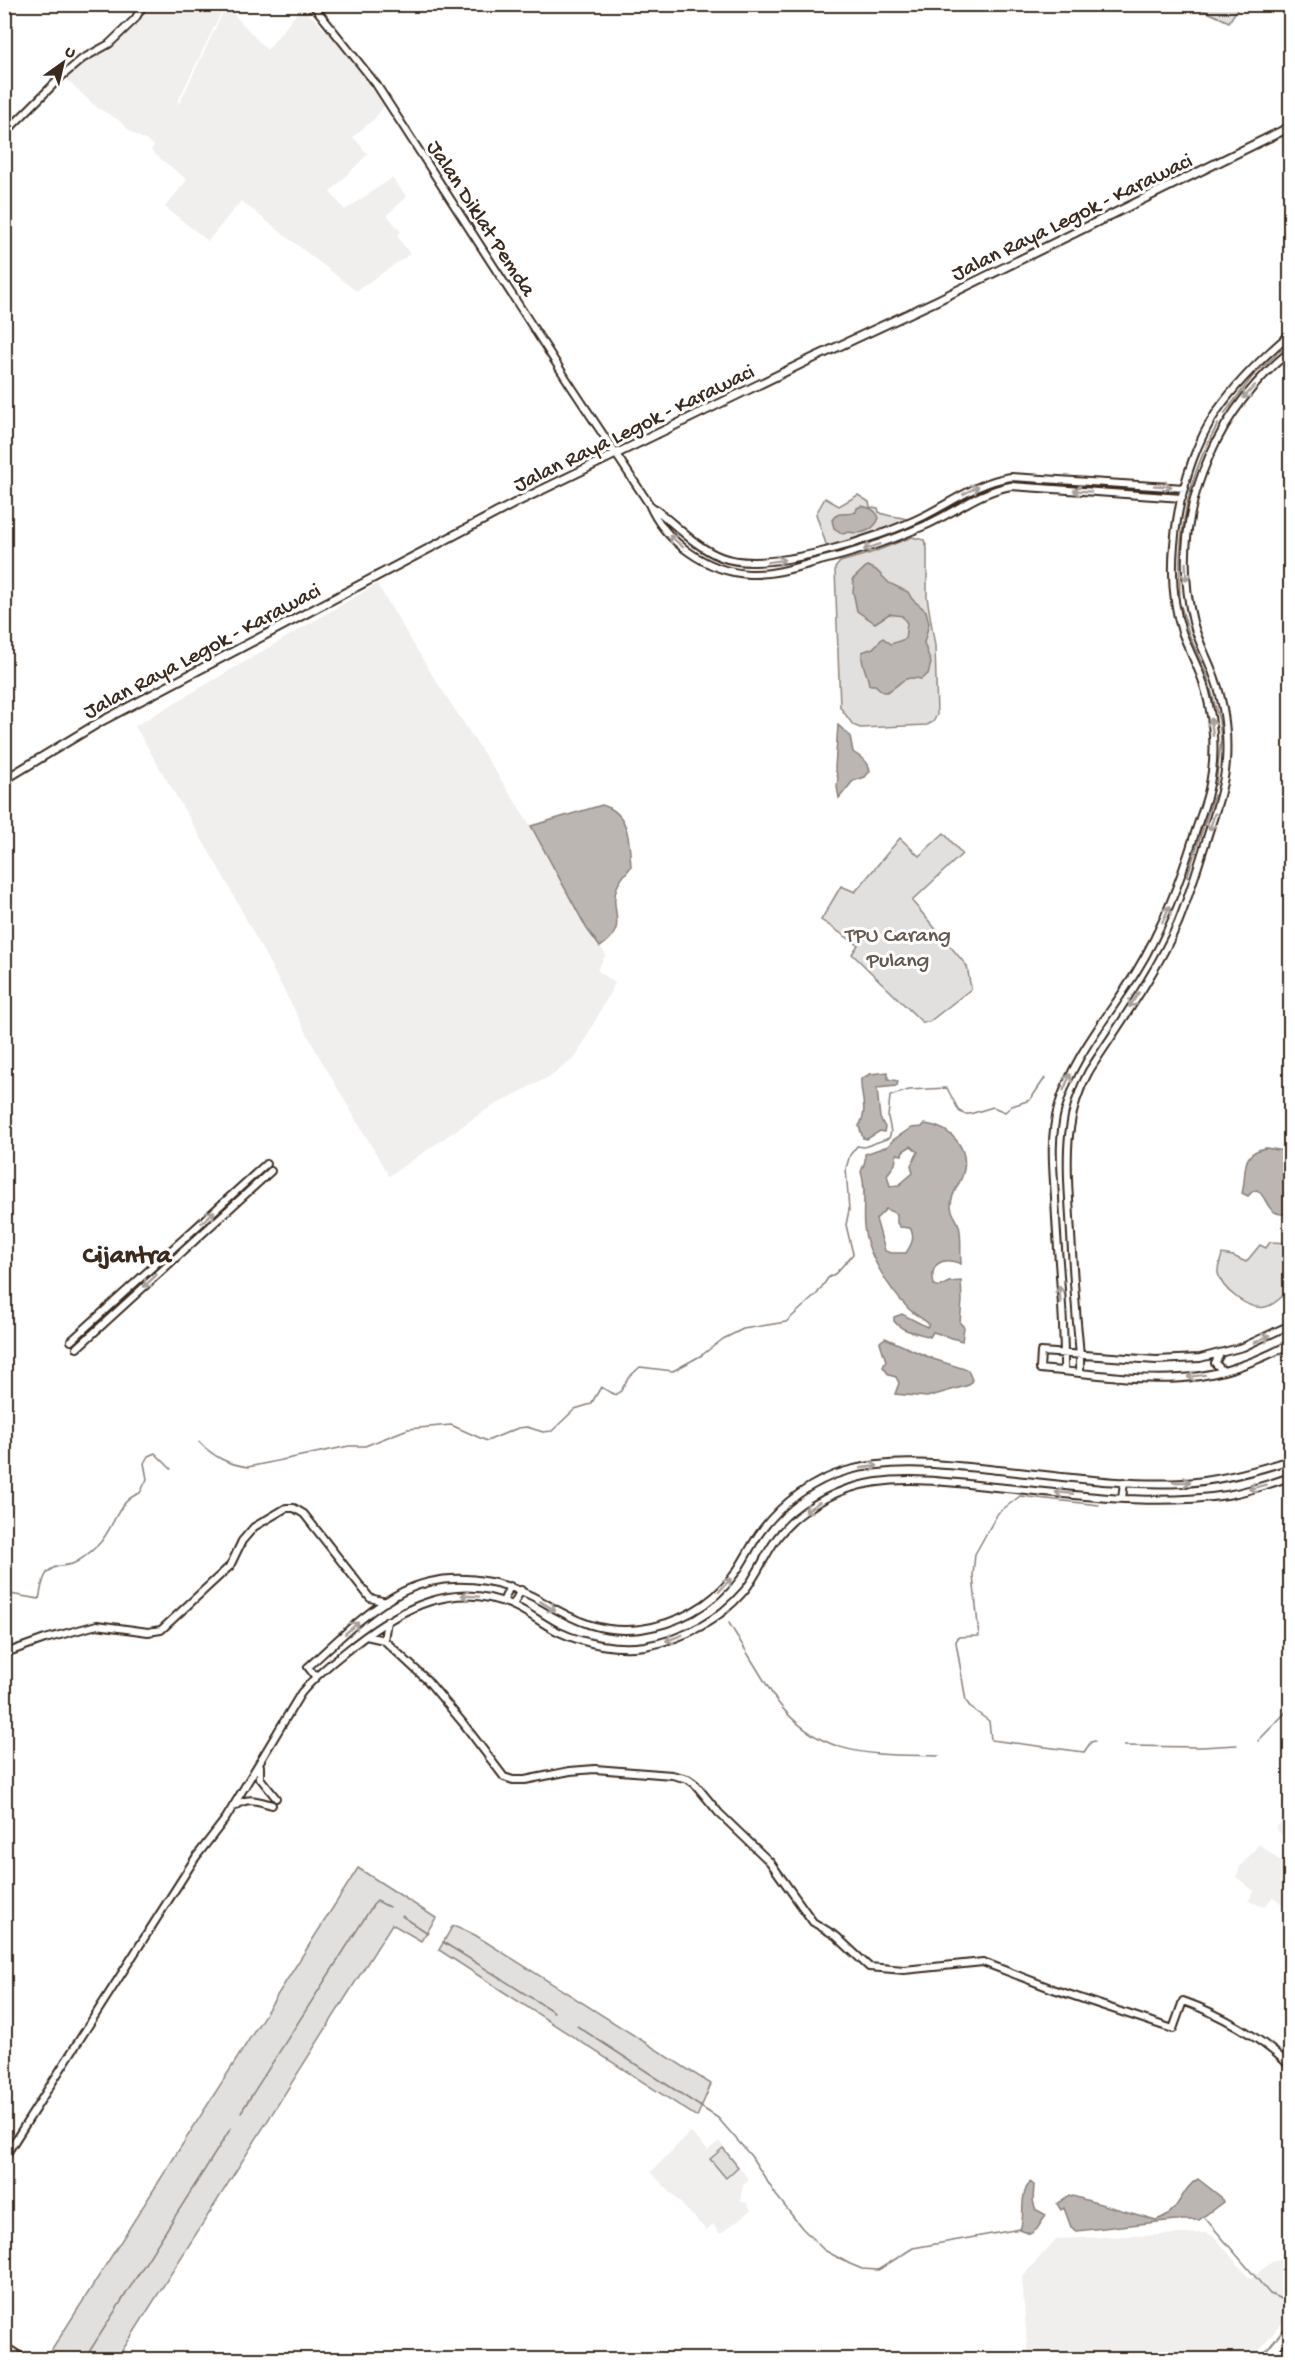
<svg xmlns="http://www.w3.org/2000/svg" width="1295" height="2364" font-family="'Gochi Hand',sans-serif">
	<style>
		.built { fill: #f1efee }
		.green { fill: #e2e0de; stroke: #8e857e; stroke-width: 1.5 }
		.water { fill: #bcb6b3; stroke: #887e77; stroke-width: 1.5; fill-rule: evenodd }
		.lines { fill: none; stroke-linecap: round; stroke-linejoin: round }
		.stream { stroke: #887e77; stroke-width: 1.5 }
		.secondary-casing { stroke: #3b2a1e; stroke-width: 10 }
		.primary-casing { stroke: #3b2a1e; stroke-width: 11 }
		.secondary { stroke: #fff; stroke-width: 6 }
		.primary { stroke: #fff; stroke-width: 7 }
		.oneway { stroke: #a79f9a }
		.labels { text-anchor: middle; stroke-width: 6; stroke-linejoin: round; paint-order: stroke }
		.street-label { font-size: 22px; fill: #3b2a1e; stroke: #fff }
		.park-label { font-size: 22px; fill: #65584e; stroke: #fff }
		.quarter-label { font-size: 26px; font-weight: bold; fill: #3b2a1e; stroke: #fff }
	</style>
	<rect width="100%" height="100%" fill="#fff"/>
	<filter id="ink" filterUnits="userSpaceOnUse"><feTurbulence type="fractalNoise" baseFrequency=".0167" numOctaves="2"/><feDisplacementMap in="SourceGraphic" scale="12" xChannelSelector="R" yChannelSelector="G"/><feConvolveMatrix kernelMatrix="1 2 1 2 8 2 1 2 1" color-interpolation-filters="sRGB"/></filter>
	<g filter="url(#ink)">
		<path class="built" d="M146 5H225L173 111 178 102H180L226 6 267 50 302 7 361 65 387 102 375 118 353 137 368 154 330 192 345 210 392 178 407 197 387 215 401 232 397 236 410 254 356 291 241 201 208 241 165 207 187 180 151 151 154 145 132 133 117 119 96 107 64 77 90 57 106 48 125 34Z
			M377 584 431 673 531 826 587 929 606 955 597 970 615 983 576 1057 554 1074 486 1110 389 1176 321 1060 222 874 135 726Z
			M1290 1815V1844L1275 1828Z
			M1259 1844 1290 1869V1910L1273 1897 1264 1907 1248 1901 1254 1891 1236 1877 1240 1867Z
			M690 2132 708 2150 719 2141 749 2180 743 2185 740 2201 747 2203 751 2210 720 2234 713 2224 706 2230 651 2172Z
			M1206 2233 1214 2236 1250 2279 1272 2262 1290 2257V2313L1252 2359H1028L1022 2277 1056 2239Z"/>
		<path class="green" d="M1190 4H1240V5L1229 22Z
			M858 495 869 502 870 507 878 508 879 512C890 518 898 515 909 520L862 538 827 547 816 514 825 498 839 506Z
			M912 537 924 540 927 548V597L935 646 937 715 933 722 927 725 860 728 853 725 840 707 835 568 840 562 871 553Z
			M944 833 962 854 912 901 967 966 971 989 929 1022H922L852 954 858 945 821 920 841 886 855 892 900 838 919 856Z
			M1270 1242 1290 1243V1292L1288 1291C1282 1296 1274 1306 1265 1307 1249 1311 1221 1289 1218 1273 1217 1268 1221 1260 1222 1254L1233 1256 1246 1262 1260 1245 1266 1248Z
			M358 1868 436 1918 421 1941 392 1924 117 2359H54L48 2356Z
			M456 1926 475 1935 711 2084 697 2117 439 1950 452 1927Z
			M723 2148 738 2167 726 2178 710 2159Z"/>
		<path class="water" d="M861 506C870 508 875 509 879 518 874 531 861 535 849 532L843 534 834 528 832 520C838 510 846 516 856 512L857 508Z
			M867 566 876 570 889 583 908 592 912 599 926 611 929 623 924 643 931 663 928 674 921 679C900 675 902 685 887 692H883L875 685H869C868 673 860 664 862 652L873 648 883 638 891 644 905 639 907 623 902 616 889 614 875 623 857 611 853 591 854 584 852 580Z
			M838 725 850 736 853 752C861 758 869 761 870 771L865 777 853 781 839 798 837 787 838 778 835 768Z
			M602 805C631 813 629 843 631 867 626 873 620 879 617 887 608 911 631 927 600 947L587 929 531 826Z
			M888 1072V1079L898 1081 897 1086 877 1088 880 1118 885 1127 884 1132 880 1131 867 1139 863 1138 859 1126C869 1110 860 1096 861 1079L870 1074Z
			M924 1124C952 1127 973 1150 961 1179 957 1188 951 1195 951 1205 951 1214 957 1218 959 1226 962 1237 960 1252 961 1264 941 1256 929 1264 934 1285L939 1287 949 1282 961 1281 962 1301 960 1323 964 1327 962 1341 933 1332 930 1337C918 1332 903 1333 894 1321V1317L902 1314 927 1327 929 1324C922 1318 913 1314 907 1307 889 1289 866 1252 864 1226 862 1208 867 1189 861 1172L865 1161V1154L888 1146 893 1140 911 1128 922 1127ZM911 1146 918 1152 911 1165 913 1173 899 1185 890 1186 887 1175 895 1164 897 1154 902 1155 903 1151ZM886 1209 897 1214V1223L900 1227 910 1228C916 1237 911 1245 906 1253H892L885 1251 876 1219Z
			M1266 1148 1290 1152 1289 1214C1265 1216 1270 1200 1257 1190L1253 1191 1248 1196 1242 1193C1248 1173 1238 1153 1266 1148Z
			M885 1338 933 1359 968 1370 972 1380 969 1385 927 1397 895 1394 899 1383 896 1377 889 1375 883 1367 886 1361 880 1342Z
			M1198 2179 1221 2197 1223 2202 1199 2220H1175L1077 2231 1071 2227 1064 2208 1061 2210 1057 2204 1069 2195 1156 2220C1182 2212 1179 2190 1198 2179Z
			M1030 2182 1034 2185 1033 2200 1035 2209 1046 2215 1037 2229 1030 2234 1020 2230C1026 2216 1018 2198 1030 2182Z"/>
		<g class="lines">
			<path class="stream" d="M1224 414 1253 376 1290 342
				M1180 597C1177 536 1187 477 1218 424
				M1181 606 1189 634 1207 675 1219 720 1221 740 1216 785
				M1187 877 1214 795
				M199 1442C214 1457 227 1464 248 1467L349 1446H365L408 1429 451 1425 487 1441 518 1428 527 1427 543 1432 552 1431 575 1409 591 1404 601 1387 615 1395 621 1391 628 1378 640 1367 673 1371 702 1355 723 1339 743 1329 786 1322 817 1294 828 1278 836 1273 853 1254 846 1225 849 1210 846 1168 850 1155 857 1146 864 1147 889 1138 891 1132 888 1117 890 1096 909 1090 947 1088 959 1111 964 1114H970L993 1107 1005 1112 1012 1106 1030 1100 1045 1078
				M4 1593 39 1599C41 1591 42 1579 47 1573 55 1564 62 1567 72 1564 80 1561 92 1551 98 1545 115 1528 116 1501 140 1493L147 1479 144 1463 148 1456 155 1453 171 1469
				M729 1623 776 1700C820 1759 872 1754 939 1756
				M1095 1741 1091 1742 1084 1752 991 1740 989 1721 971 1708 966 1701 956 1642 957 1637 979 1636 973 1575 975 1554 998 1513 1020 1496 1099 1505
				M1258 1741 1290 1708
				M1124 1746 1201 1747 1237 1745
				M402 1916 428 1933
				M443 1942 554 2012
				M577 2026 718 2118 751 2156 776 2195 802 2228 824 2250 850 2264 862 2269 878 2270 913 2248 1020 2229
				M241 2112 373 1905 377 1901 389 1907
				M1205 2218 1270 2294 1286 2301H1290
				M84 2360 231 2128
				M1259 2360 1290 2322"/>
			<g class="secondary-casing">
				<path id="secondary" d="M312 4 376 84 569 383 649 504C665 542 708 572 749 574 771 575 791 569 812 563 851 554 888 542 924 526 954 513 978 492 1011 486L1182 498
					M4 137 13 125 61 77 82 59 109 44 135 19 144 4
					M651 506C675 523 693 546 721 557 767 575 880 538 924 516 954 501 978 482 1011 477L1185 488
					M1290 1325 1243 1347 1200 1358 1156 1360 1041 1352 1040 1369C1091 1373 1150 1384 1200 1376 1233 1371 1262 1359 1290 1344
					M71 1341 266 1164
					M77 1348 271 1171
					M1220 1354 1215 1363 1223 1371
					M1064 1371C1065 1313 1057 1255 1055 1197 1053 1167 1050 1137 1058 1108 1072 1057 1109 1016 1136 972 1163 928 1180 881 1195 833 1200 817 1207 801 1210 784 1217 750 1213 712 1202 679 1196 663 1188 648 1182 632 1161 567 1179 467 1217 411 1238 381 1263 357 1290 334
					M1080 1372C1081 1351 1077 1330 1076 1309 1073 1272 1071 1236 1069 1199 1066 1153 1066 1112 1089 1071 1120 1023 1155 975 1178 923 1189 896 1197 869 1206 841 1214 815 1224 789 1226 762 1228 731 1223 697 1211 668 1205 653 1197 638 1193 622 1168 520 1211 416 1290 351
					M1122 1499 1124 1482
					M503 1602 510 1586
					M513 1605 521 1590
					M366 1636 384 1640 427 1680 463 1723 504 1777 513 1780H525L570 1771 595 1769 672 1775 688 1779 695 1784 719 1813 770 1862 813 1922 836 1936 869 1967 904 1970 983 1962 1053 1989 1173 2029 1183 2001C1220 2014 1262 2038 1290 2066
					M384 1640 387 1621
					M4 1651H11L45 1639 97 1625 148 1632 161 1630 230 1566 242 1541 254 1527 286 1508H294L304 1514 370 1598 386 1602
					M315 1676 308 1667C337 1641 367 1610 402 1592 447 1569 501 1578 543 1602 575 1621 602 1634 641 1629 676 1624 712 1606 733 1576 744 1562 751 1544 762 1530 782 1503 813 1480 846 1471 895 1457 948 1465 998 1470 1059 1476 1122 1486 1184 1483 1220 1481 1256 1471 1290 1460
					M260 1766V1778L276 1798
					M236 1806C247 1796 258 1801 272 1805
					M4 2158 196 1857 226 1818 301 1693C317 1674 335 1660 354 1645 401 1608 456 1578 516 1607 531 1614 544 1625 559 1632 585 1644 616 1650 645 1646 684 1639 718 1621 744 1591 756 1577 763 1559 773 1544 789 1518 819 1499 847 1489 893 1473 948 1482 995 1487 1072 1494 1150 1507 1227 1495 1249 1491 1270 1484 1290 1477
					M4 2346 26 2360
					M1277 2360 1290 2344"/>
			</g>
			<g class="primary-casing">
				<path id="primary" d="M4 780 100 722 519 501 807 361 936 301 1290 127"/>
			</g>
			<use href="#secondary" class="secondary"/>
			<use href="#primary" class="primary"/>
		</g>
		<defs><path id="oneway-shaft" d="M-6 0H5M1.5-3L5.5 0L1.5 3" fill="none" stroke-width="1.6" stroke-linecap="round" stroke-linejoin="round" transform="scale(1.5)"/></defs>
		<g class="oneway">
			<use href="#oneway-shaft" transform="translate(1249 392) rotate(132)"/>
			<use href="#oneway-shaft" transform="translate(1163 486) rotate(3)"/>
			<use href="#oneway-shaft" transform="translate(971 490) rotate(-28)"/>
			<use href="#oneway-shaft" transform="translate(1082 491) rotate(-176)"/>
			<use href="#oneway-shaft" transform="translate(676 541) rotate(-139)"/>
			<use href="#oneway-shaft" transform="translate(872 547) rotate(161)"/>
			<use href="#oneway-shaft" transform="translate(776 561) rotate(-9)"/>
			<use href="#oneway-shaft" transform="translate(1186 572) rotate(87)"/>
			<use href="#oneway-shaft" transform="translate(1212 727) rotate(-97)"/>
			<use href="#oneway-shaft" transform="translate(1212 822) rotate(108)"/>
			<use href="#oneway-shaft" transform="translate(1166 914) rotate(-67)"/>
			<use href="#oneway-shaft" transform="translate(1134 1000) rotate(123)"/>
			<use href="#oneway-shaft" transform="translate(1067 1082) rotate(-67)"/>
			<use href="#oneway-shaft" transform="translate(208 1217) rotate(-42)"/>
			<use href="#oneway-shaft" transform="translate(150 1281) rotate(137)"/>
			<use href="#oneway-shaft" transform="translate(1060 1295) rotate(-94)"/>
			<use href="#oneway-shaft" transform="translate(1262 1339) rotate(-26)"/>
			<use href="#oneway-shaft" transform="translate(1196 1376) rotate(173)"/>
			<use href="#oneway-shaft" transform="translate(869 1467) rotate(-8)"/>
			<use href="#oneway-shaft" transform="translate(1182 1482) rotate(-2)"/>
			<use href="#oneway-shaft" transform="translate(1257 1487) rotate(165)"/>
			<use href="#oneway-shaft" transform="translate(1064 1493) rotate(-175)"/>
			<use href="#oneway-shaft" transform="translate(812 1507) rotate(147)"/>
			<use href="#oneway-shaft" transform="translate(725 1585) rotate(-47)"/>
			<use href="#oneway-shaft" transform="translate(470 1596) rotate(-176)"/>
			<use href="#oneway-shaft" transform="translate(548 1606) rotate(31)"/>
			<use href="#oneway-shaft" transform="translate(352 1628) rotate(-40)"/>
			<use href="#oneway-shaft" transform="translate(674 1638) rotate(160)"/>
		</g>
	</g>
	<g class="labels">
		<g class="street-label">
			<text transform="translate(1071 215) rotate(-26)" y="8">Jalan Raya Legok - Karawaci</text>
			<text transform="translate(483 217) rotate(57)" y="8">Jalan Diklat Pemda</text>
			<text transform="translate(633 426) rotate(-26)" y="8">Jalan Raya Legok - Karawaci</text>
			<text transform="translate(201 649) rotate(-28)" y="8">Jalan Raya Legok - Karawaci</text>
		</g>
		<g class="park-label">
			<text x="898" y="941">TPU Carang<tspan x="898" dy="25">Pulang</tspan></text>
		</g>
		<g class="quarter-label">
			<text x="127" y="1262">Cijantra</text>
		</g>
	</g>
	<rect width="1295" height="2364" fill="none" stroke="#fff" stroke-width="24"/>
	<rect x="12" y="12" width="1271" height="2340" fill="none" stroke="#3b2a1e" stroke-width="2" filter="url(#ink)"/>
	<g transform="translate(63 63) rotate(34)" stroke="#ffffff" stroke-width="4.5" paint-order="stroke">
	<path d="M0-4.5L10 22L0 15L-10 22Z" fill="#3b2a1e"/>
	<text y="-9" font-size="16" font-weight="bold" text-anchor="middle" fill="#3b2a1e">U</text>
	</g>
</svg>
